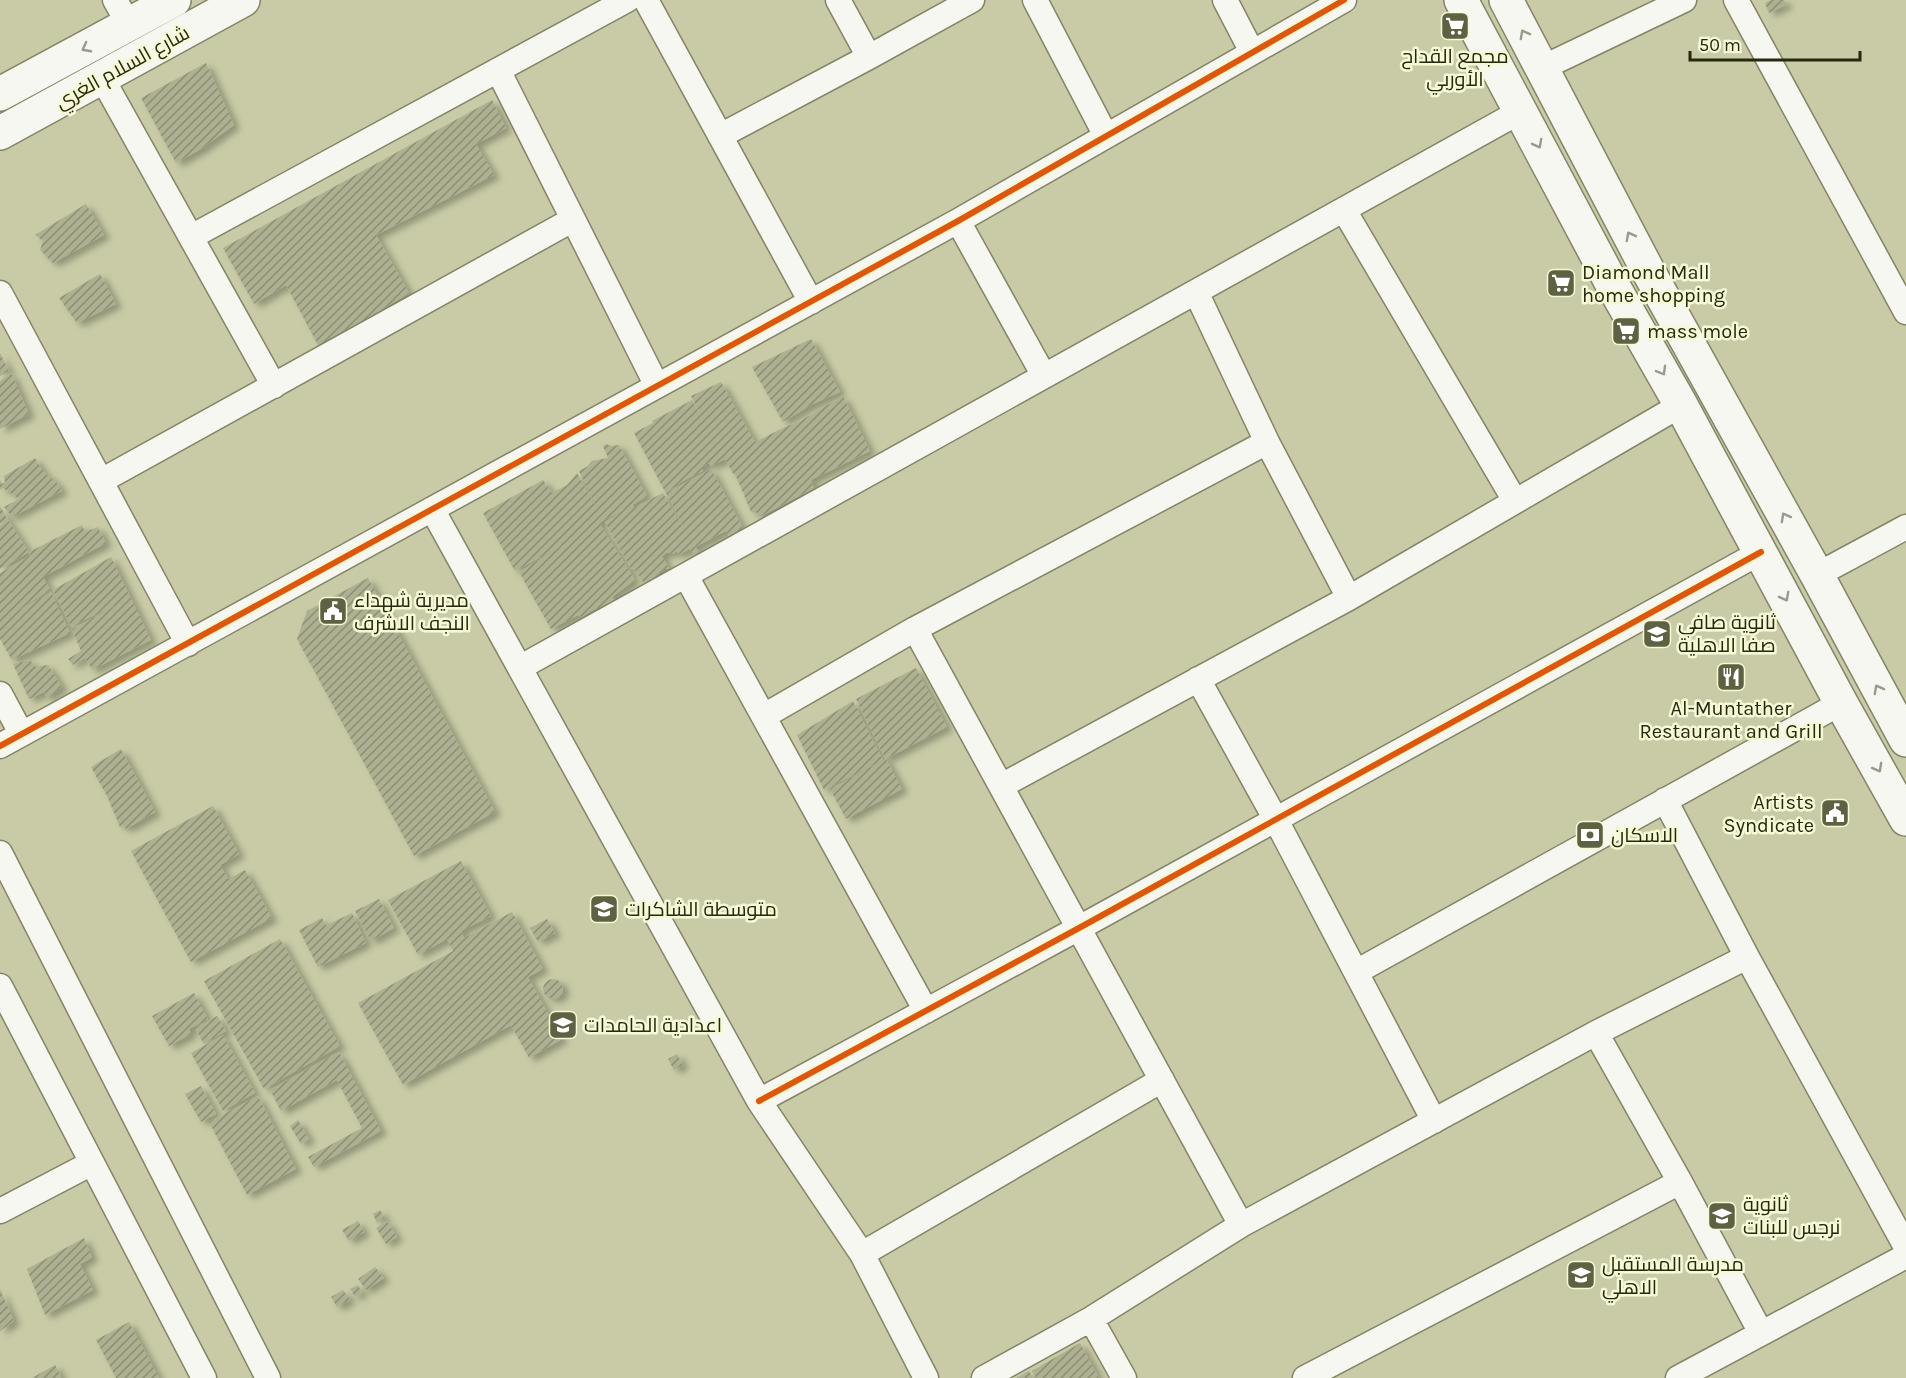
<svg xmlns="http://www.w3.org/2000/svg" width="1906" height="1378" font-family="Karla,Cairo,sans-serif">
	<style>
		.building { fill: url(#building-hatch); filter: url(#shadow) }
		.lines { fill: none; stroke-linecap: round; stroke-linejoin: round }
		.street-casing { stroke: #838566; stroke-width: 27 }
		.secondary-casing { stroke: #838566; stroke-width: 36 }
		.street { stroke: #f7f7f2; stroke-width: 24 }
		.secondary { stroke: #f7f7f2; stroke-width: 33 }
		.cycleway-casing { stroke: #f5f9d6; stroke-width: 10 }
		.cycleway { stroke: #de570c; stroke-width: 6 }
		.oneway { stroke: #999a8b }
		.labels { text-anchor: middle; stroke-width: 5; stroke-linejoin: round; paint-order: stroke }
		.poi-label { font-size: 20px; fill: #27290d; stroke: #f5f9d6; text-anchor: start }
		.street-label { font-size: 20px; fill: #27290d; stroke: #f5f9d6 }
	</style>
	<defs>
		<pattern id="building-hatch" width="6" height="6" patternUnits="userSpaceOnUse" patternTransform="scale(1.5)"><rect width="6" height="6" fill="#adb091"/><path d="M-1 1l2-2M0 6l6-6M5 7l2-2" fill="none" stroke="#8d8f75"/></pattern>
		<filter id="shadow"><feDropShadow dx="6" dy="4" stdDeviation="3" flood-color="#0004"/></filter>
	</defs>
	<rect width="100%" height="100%" fill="#c8cba5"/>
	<path class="building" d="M1771 0H1784L1787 4 1769 13 1765 3Z
		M206 63 234 125 201 149 176 163 141 98Z
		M492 100 506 128 476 144 494 175 376 235 409 293 319 347 286 285 254 304 223 248Z
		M86 204 104 235 53 263 40 250 43 241 35 235Z
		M100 274 116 304 77 323 59 298Z
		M811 339 840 392 811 405 783 422 752 367Z
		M0 353 9 371 0 376Z
		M11 373 29 414 0 429V381Z
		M721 382 755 442 783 428 800 421 843 396 870 451 811 480 814 488 759 517 756 512H751L736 476 732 472 725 459 711 466 709 463 701 467 703 471 683 481 666 493 711 469 743 528 729 536 726 531 695 547 699 551 695 555 689 549 679 555 677 551 672 554 668 552 662 556 669 569H664L653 580 643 582 634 568 631 569 605 522 625 509 604 520 599 523 635 580 612 597 615 601 598 611 596 608 581 617 578 615 551 629 519 572 565 544 515 571 483 513 543 480 552 493 567 485 577 473 598 510 579 471 588 466 592 461 608 458 603 446 606 444 612 446 619 445 647 496 634 504 633 508 663 493 689 537 634 433 653 423 657 429 652 421 692 400 701 416 691 396Z
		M35 458 43 471 57 483 62 491 12 517 4 507 19 499 3 488 0 490V480L2 484 5 482 4 476Z
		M0 506 8 520 0 524Z
		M8 520 29 552 82 525 85 532 98 527 106 543 43 577 50 590 7 617 51 592 70 633 12 660 0 639V573L31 555 29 552 0 569V525Z
		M111 557 151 640 92 670 85 657 73 665 68 659 81 651 72 629 121 603 71 626 53 590Z
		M368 578 495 812 414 856 297 639 307 611Z
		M30 660 35 667 48 665 62 687 47 698 44 692 29 699 13 664Z
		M916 668 947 727 885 759 856 699Z
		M853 701 883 760 824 790 797 735Z
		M121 749 155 812 126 829 124 825 120 827 107 796 91 767Z
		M886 759 902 789 846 819 830 789Z
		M213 806 239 854 220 865 228 879 245 870 272 918 191 962 131 851Z
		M461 861 491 916 461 931 464 938 512 912 543 969 528 977 562 1039 529 1058 511 1025 403 1085 358 1003 453 951 447 939 418 955 388 900Z
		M379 899 394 928 371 941 355 911Z
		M352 913 366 943 318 967 299 930 322 918 332 938 327 925Z
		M547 919 555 933 538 942 530 928Z
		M280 939 340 1046 264 1089 204 981Z
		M543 989a10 10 0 1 1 20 0a10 10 0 1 1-20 0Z
		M194 993 208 1019 189 1029 191 1034 169 1046 152 1016Z
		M217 1016 226 1031 204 1044 195 1028Z
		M223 1035 255 1093 223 1111 191 1053Z
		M339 1052 381 1131 314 1167 308 1157 362 1128 337 1080 281 1111 270 1090Z
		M677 1054 683 1065 674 1070 668 1059Z
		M201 1086 216 1114 201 1122 185 1094Z
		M258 1096 296 1169 247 1195 209 1122Z
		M298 1120 309 1139 301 1144 290 1126Z
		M380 1210 385 1218 377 1223 373 1214Z
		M358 1221 364 1232 349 1241 342 1230Z
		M387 1221 397 1237 386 1244 376 1228Z
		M84 1238 92 1258 80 1264 93 1290 45 1315 27 1269Z
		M375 1267 384 1278 366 1290 358 1279Z
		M358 1285 362 1293 355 1297 350 1289Z
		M0 1289 14 1321 0 1331Z
		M343 1290 350 1300 337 1307 331 1297Z
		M129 1322 159 1378H116L96 1340Z
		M1080 1343 1099 1378H1036L1032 1371Z
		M55 1365 62 1378H32Z
		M1029 1371 1033 1378H1016Z"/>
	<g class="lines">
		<g class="street-casing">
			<path id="street" d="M115 0 129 25
				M646 0 811 302
				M838 0 869 57
				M1035 0 1106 136
				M1225 0 1252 52
				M1736 0 1906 312
				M1542 68 1684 0
				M498 70 657 386
				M102 78 274 386
				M720 136 869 57 972 0
				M1344 210 1515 501
				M958 221 1044 376
				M191 237 627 0
				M1196 292 1267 442 1349 598
				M0 293 188 644
				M101 481 572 220
				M432 509 759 1101 862 1254 926 1378
				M1817 575 1906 527
				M686 576 926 1011
				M915 629 1241 1225
				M521 667 1521 111
				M1198 679 1276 820 1434 1121
				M0 694 21 733
				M764 716 915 629 1267 442
				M0 746 958 221 1344 0
				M1001 786 1349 598 1681 405
				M1665 800 1747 957 1906 1247
				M0 853 268 1378
				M1356 972 1841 703
				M0 986 204 1378
				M1596 1033 1680 1182 1761 1333
				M759 1101 1079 928 1761 552
				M0 1211 92 1163
				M862 1254 1162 1080
				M1091 1319 1124 1378
				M984 1378 1091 1319 1241 1225 1596 1033 1747 957
				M1305 1378 1680 1182
				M1678 1378 1906 1256"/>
		</g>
		<g class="secondary-casing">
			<path id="secondary" d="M1461 0 1612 284 1681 405 1841 703 1906 819
				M1506 0 1646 267 1817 575 1906 740
				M0 94 174 0
				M0 133 243 0"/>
		</g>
		<use href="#street" class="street"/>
		<use href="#secondary" class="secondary"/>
		<g class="cycleway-casing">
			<path id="cycleway" d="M0 746 958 221 1344 0
				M759 1101 1079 928 1761 552"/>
		</g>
		<use href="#cycleway" class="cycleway"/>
	</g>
	<defs><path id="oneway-chevron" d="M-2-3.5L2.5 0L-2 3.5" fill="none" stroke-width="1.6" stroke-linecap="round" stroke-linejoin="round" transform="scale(1.5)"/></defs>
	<g class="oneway">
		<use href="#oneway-chevron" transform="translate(1524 34) rotate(-118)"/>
		<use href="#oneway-chevron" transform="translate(86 48) rotate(152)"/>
		<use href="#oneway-chevron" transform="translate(1538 144) rotate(62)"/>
		<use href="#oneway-chevron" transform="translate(1630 236) rotate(-118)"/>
		<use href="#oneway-chevron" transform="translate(1662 371) rotate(60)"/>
		<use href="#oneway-chevron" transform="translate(1785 517) rotate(-119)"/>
		<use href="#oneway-chevron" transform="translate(1785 597) rotate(62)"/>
		<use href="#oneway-chevron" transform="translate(1878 689) rotate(-118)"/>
		<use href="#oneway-chevron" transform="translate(1878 768) rotate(61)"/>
	</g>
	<defs>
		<g id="supermarket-square" transform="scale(1.5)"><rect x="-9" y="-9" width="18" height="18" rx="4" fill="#5f6242" stroke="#f5f9d6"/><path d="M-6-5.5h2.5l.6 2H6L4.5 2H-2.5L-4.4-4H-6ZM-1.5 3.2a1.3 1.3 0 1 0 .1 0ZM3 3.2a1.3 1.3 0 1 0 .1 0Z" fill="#fff"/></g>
		<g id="civic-square" transform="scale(1.5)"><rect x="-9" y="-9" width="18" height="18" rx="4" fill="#5f6242" stroke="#f5f9d6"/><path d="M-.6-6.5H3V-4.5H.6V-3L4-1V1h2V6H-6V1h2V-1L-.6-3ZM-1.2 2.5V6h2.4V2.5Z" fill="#fff"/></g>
		<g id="school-square" transform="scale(1.5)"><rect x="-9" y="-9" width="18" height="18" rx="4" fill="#5f6242" stroke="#f5f9d6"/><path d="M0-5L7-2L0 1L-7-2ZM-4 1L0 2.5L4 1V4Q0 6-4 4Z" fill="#fff"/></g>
		<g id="restaurant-square" transform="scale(1.5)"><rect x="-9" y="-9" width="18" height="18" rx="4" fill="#5f6242" stroke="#f5f9d6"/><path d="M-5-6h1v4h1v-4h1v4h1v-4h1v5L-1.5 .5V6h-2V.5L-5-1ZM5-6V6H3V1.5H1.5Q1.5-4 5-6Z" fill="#fff"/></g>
		<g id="bank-square" transform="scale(1.5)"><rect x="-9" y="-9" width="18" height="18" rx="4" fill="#5f6242" stroke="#f5f9d6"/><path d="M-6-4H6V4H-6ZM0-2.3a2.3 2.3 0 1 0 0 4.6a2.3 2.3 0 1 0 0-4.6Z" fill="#fff"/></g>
	</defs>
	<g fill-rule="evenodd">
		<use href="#supermarket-square" x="1455" y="26"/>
		<use href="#supermarket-square" x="1561" y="283"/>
		<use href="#supermarket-square" x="1626" y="331"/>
		<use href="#civic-square" x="333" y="611"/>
		<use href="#school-square" x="1657" y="634"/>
		<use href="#restaurant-square" x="1731" y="677"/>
		<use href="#civic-square" x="1835" y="813"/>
		<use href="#bank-square" x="1590" y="835"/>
		<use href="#school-square" x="604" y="909"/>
		<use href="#school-square" x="563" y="1025"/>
		<use href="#school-square" x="1722" y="1216"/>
		<use href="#school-square" x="1581" y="1275"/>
	</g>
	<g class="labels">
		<g class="poi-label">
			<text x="1455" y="63" text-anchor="middle">مجمع القداح<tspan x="1455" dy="23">الأوربي</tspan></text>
			<text x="1582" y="279">Diamond Mall<tspan x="1582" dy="23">home shopping</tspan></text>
			<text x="1647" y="338">mass mole</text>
			<text x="354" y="607">مديرية شهداء<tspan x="354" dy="23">النجف الاشرف</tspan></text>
			<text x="1678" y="629">ثانوية صافي<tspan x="1678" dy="23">صفا الاهلية</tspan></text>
			<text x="1731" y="715" text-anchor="middle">Al-Muntather<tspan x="1731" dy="23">Restaurant and Grill</tspan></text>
			<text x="1814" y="809" text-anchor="end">Artists<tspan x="1814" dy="23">Syndicate</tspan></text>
			<text x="1611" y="842">الاسكان</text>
			<text x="625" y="916">متوسطة الشاكرات</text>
			<text x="584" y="1032">اعدادية الحامدات</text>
			<text x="1743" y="1211">ثانوية<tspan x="1743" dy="23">نرجس للبنات</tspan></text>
			<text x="1602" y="1271">مدرسة المستقبل<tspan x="1602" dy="23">الاهلي</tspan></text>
		</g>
		<g class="street-label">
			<text transform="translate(122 67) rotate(-29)" y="7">شارع السلام الغري</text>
		</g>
	</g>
	<path d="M1690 51v9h170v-9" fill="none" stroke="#27290d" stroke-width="3"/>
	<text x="1699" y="51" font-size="18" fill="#27290d" stroke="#f5f9d6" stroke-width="4.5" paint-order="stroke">50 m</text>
</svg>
